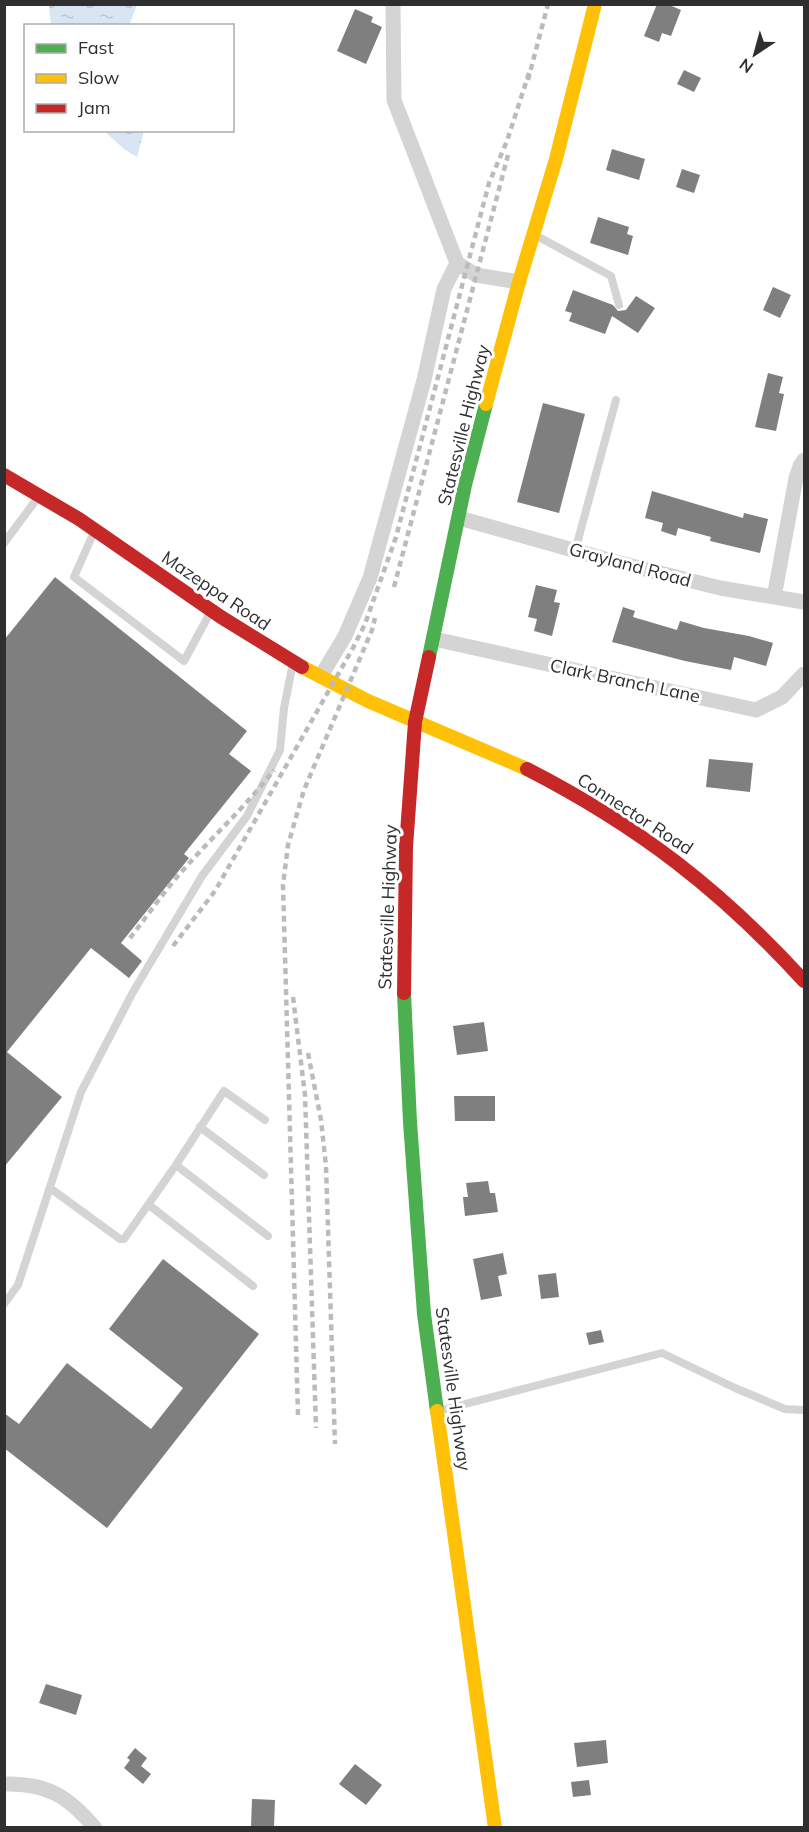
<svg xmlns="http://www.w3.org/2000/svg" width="809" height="1832" font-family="Mulish,sans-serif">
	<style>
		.water { fill: url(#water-ripples) }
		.building { fill: #7f7f7f }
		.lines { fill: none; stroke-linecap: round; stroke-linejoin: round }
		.lane { stroke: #d4d4d4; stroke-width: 8 }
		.street { stroke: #d4d4d4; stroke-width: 15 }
		.fast { stroke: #4caf50; stroke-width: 14 }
		.slow { stroke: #ffc107; stroke-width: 14 }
		.jam { stroke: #c62828; stroke-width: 14 }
		.rail { stroke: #bbb; stroke-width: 4.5; stroke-dasharray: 6 4.5; stroke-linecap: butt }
		.labels { text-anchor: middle; stroke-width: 6; stroke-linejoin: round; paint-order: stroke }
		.street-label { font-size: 18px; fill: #2f2f2f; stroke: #fff }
	</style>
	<defs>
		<pattern id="water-ripples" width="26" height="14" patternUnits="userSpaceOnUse" patternTransform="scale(1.5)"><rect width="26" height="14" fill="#d8e5f3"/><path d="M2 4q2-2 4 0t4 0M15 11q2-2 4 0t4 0" fill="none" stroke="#bac5d1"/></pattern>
	</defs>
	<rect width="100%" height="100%" fill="#fff"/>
	<path class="water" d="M49 5V4L137 5 129 26 51 25Z
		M104 131H144L137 157 124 149Z"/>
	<path class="building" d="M657 4H667L681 10 671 36 662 33 659 42 644 36Z
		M355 9 373 17 371 22 382 27 366 64 337 51Z
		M684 70 701 78 694 92 677 84Z
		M612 149 645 159 639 180 606 170Z
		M682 169 700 175 694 193 676 187Z
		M598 217 629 227 627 234 633 236 628 255 590 243Z
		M773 287 791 295 780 318 763 310Z
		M573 290 613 305 618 311 626 310 636 296 655 308 638 333 612 316 605 334 569 321 572 313 565 311Z
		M768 373 783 377 779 393 784 394 776 431 755 427Z
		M543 403 585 414 559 513 517 502Z
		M652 491 743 518 744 513 768 519 760 553 710 541 711 537 678 528 676 536 661 531 663 523 645 518Z
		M55 577 247 731 229 754 251 771 184 854 189 858 121 943 142 961 129 978 91 948 7 1052 62 1097 4 1167V640Z
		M536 585 557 590 554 602 560 603 552 636 534 631 537 619 528 617Z
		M623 607 635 611 633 617 677 630 680 621 704 628 749 636 773 643 766 666 734 657 731 670 685 661 612 642Z
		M709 759 753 763 750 792 706 787Z
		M484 1022 488 1051 457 1055 453 1026Z
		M454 1096H495V1121H455Z
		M488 1181 490 1193H495L498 1212 465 1216 463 1197H468L466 1183Z
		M503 1253 507 1274 498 1276 502 1296 481 1300 473 1259Z
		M163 1259 259 1334 107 1528 4 1448V1413L19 1424 67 1363 151 1429 183 1388 109 1329Z
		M556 1273 559 1297 541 1299 538 1275Z
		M601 1330 604 1342 589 1345 586 1333Z
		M46 1684 82 1695 76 1715 39 1703Z
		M606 1740 608 1763 577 1767 574 1743Z
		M135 1748 147 1758 141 1766 151 1774 143 1784 124 1768 130 1760 127 1758Z
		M355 1764 382 1785 366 1805 339 1784Z
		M589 1780 591 1795 573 1797 571 1782Z
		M252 1799 275 1800 274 1827H251Z"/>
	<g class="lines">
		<path class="lane" d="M535 235 611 276 619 305
			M94 532 74 577 184 661 210 613
			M4 543 39 496
			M575 551 616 400
			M200 1127 264 1175
			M176 1165 268 1236
			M50 1188 120 1239H124L176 1165 224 1091 265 1120
			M149 1205 253 1286
			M4 1304 18 1285 81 1092 133 992 202 876 247 816 280 750 284 708 293 663
			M442 1410 662 1353 735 1388 785 1409 804 1410"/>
		<path class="street" d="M393 4 394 100 457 263 476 275 519 282
			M459 518 612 561 720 588 804 602
			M774 597 796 478 800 466 804 460
			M434 639 756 710 782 697 804 674
			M321 676 345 636 370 578 424 380 444 289 457 263
			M4 1784C47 1783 68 1796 95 1828"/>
		<path class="fast" d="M429 657 465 485 486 404
			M404 993 410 1122 424 1314 437 1411"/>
		<path class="slow" d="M486 404 519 282 556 159 595 4
			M302 667 368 701 527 769
			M437 1411 495 1828"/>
		<path class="jam" d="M4 475 79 519 221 617 302 667
			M527 769C638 826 720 889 804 981
			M404 993 406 847 415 722 429 657"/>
		<path class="rail" d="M528 80 548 4
			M394 587 508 155
			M130 938C148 915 165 890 184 869 214 835 247 805 274 770
			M173 946 215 891 353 648 365 624 396 537 489 183 507 141 529 73
			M293 997 305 1095 316 1428
			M308 1053 321 1120 326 1166 335 1444
			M298 1415 283 885 288 845 304 790 372 630 375 618"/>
	</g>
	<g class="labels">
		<g class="street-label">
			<text transform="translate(464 425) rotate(-76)" y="6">Statesville Highway</text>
			<text transform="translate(630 565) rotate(15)" y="6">Grayland Road</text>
			<text transform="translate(216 591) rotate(34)" y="6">Mazeppa Road</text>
			<text transform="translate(625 681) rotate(12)" y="6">Clark Branch Lane</text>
			<text transform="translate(635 814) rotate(33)" y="6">Connector Road</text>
			<text transform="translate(388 907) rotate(-88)" y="6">Statesville Highway</text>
			<text transform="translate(453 1389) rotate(82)" y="6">Statesville Highway</text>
		</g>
	</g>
	<rect width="809" height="1832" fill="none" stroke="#2f2f2f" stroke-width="12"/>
	<rect x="24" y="24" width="210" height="108" fill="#ffffff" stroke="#acacac" stroke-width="1.5"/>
	<rect x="36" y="44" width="30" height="9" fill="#4caf50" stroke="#acacac" stroke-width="1.5"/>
	<text x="78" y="54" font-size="18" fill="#2f2f2f">Fast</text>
	<rect x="36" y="74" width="30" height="9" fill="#ffc107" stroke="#acacac" stroke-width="1.5"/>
	<text x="78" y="84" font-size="18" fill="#2f2f2f">Slow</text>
	<rect x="36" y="104" width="30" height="9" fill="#c62828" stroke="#acacac" stroke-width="1.5"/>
	<text x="78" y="114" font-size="18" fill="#2f2f2f">Jam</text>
	<g transform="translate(755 54) rotate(216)" stroke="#ffffff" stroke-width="4.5" paint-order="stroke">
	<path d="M0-4.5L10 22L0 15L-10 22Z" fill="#2f2f2f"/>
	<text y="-9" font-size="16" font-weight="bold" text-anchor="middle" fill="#2f2f2f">N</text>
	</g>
</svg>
